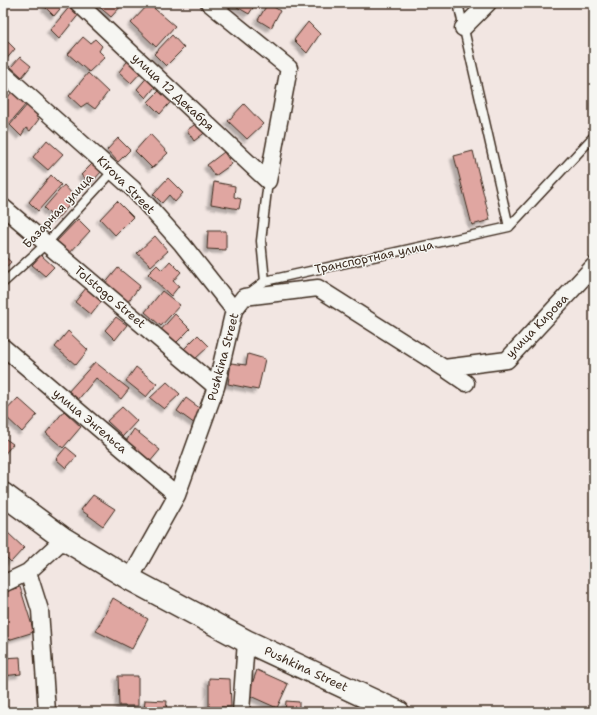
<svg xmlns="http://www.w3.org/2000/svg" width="597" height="715" font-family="'Shantell Sans',sans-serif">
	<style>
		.building { fill: #e0a6a1; stroke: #3b2a1e; filter: url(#shadow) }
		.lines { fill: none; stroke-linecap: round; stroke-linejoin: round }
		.lane-casing { stroke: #3b2a1e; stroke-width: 11 }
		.street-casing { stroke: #3b2a1e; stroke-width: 19 }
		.secondary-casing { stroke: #3b2a1e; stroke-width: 25 }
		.lane { stroke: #f6f6f2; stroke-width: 8 }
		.street { stroke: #f6f6f2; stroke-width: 16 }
		.secondary { stroke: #f6f6f2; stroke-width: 22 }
		.labels { text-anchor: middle; stroke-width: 3; stroke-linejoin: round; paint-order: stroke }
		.street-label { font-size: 12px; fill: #3b2a1e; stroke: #f6f6f2 }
	</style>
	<defs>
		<filter id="shadow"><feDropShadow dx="-3.5" dy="3.5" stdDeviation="1" flood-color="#0004"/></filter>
	</defs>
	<rect width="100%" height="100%" fill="#f2e6e2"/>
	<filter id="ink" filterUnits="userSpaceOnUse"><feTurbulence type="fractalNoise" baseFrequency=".025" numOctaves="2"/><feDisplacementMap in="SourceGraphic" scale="8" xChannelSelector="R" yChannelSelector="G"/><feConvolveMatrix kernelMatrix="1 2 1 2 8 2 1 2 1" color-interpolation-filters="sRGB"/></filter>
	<g filter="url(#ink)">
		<path class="building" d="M48 3H65L54 16 45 7Z
			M95 3H124L111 17Z
			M232 3H256L249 14 232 4Z
			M268 3 280 11 271 28 258 20Z
			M149 4 175 26 156 47 131 23Z
			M71 5 80 13 59 39 50 30Z
			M308 22 320 34 307 53 294 40Z
			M172 35 184 48 166 66 154 54Z
			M3 37 15 49 4 62 3 61Z
			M83 37 90 43 95 39 102 46 99 51 105 57 89 72 68 54Z
			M20 57 31 66 22 77 11 67Z
			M130 58 144 69 131 83 119 72Z
			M88 73 108 92 95 109 87 103 81 107 69 96Z
			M150 74 159 82 146 98 137 89Z
			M164 86 175 97 160 114 148 102Z
			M12 92 26 104 9 124 6 121 3 125V103Z
			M244 104 263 124 247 139 228 121Z
			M27 105 38 114 36 117 39 119 30 131 26 128 21 136 10 125Z
			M200 121 207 131 194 141 187 130Z
			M150 134 168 153 152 168 135 151Z
			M118 138 130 150 118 162 107 150Z
			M47 140 63 154 48 170 33 157Z
			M473 151 490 220 472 225 454 156Z
			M224 152 232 164 215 176 207 165Z
			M93 163 102 171 91 183 81 175Z
			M51 175 61 185 38 211 29 202Z
			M168 178 183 193 175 202 169 195 162 203 153 194Z
			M214 182 235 186 234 197 241 199 239 209 211 204Z
			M64 185 76 198 56 220 44 208Z
			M117 201 133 217 115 235 100 219Z
			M78 219 90 231 68 255 55 243Z
			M208 231H226V250L207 249Z
			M155 236 168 251 151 266 137 253Z
			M3 255 11 262 3 271Z
			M41 255 54 267 45 276 32 265Z
			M170 261 181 272 173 281 179 286 171 296 148 274 157 265 162 270Z
			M118 268 140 286 127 303 104 285Z
			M86 288 102 301 91 315 75 302Z
			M162 291 180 305 161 326 145 312Z
			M175 314 190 329 175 344 160 331Z
			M116 317 127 325 115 340 105 330Z
			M68 331 88 350 76 365 55 347Z
			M198 335 209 346 194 360 183 350Z
			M248 354 265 359 258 390 228 384 231 363 246 365Z
			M95 362 129 389 121 399 96 378 77 401 67 393Z
			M136 367 157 384 146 397 126 381Z
			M167 382 180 394 164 409 150 398Z
			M18 398 37 415 22 432 3 414Z
			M186 398 205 412 195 424 177 411Z
			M122 407 137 421 123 436 107 421Z
			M64 411 81 427 63 448 46 433Z
			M134 429 160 450 149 463 125 443Z
			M3 437 13 444 3 456Z
			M66 447 77 456 66 468 56 459Z
			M93 495 115 509 103 526 81 510Z
			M8 533 24 548 11 562 3 554V538Z
			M20 587 34 632 8 640 3 623V592Z
			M113 598 148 619 132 649 96 631Z
			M20 657 21 674 3 676V658Z
			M257 670 288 684 277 708 248 695Z
			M118 676H138V706H119Z
			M209 678 230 679 231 707H209Z
			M145 700 167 701 166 712H144Z
			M286 701 299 702V712H285Z
			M187 708 217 709V712H188Z"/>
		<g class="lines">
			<g class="lane-casing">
				<path id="lane" d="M458 3 509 227
					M265 281 261 241 268 181
					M3 283 46 244 113 171
					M248 294 265 281 509 227 594 136"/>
			</g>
			<g class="street-casing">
				<path id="street" d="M78 3 268 181
					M209 3 289 68 268 181
					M463 28 488 3
					M3 73 133 189 182 244 234 310
					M3 207 216 387
					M3 347 177 495
					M444 368 507 360 594 266
					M28 572 40 610 47 712
					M130 579 177 495 216 387 234 310 244 297 318 288 444 368 466 383
					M3 584 28 572 64 539
					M241 712 246 641"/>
			</g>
			<g class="secondary-casing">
				<path id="secondary" d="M3 494 64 539 130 579 246 641 398 712"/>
			</g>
			<use href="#lane" class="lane"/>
			<use href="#street" class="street"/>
			<use href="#secondary" class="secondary"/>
		</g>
	</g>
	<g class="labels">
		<g class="street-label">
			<text transform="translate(173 92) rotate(43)" y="4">улица 12 Декабря</text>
			<text transform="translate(126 185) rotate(45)" y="4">Kirova Street</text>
			<text transform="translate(58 211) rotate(-47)" y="4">Базарная улица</text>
			<text transform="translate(374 257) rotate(-12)" y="4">Транспортная улица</text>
			<text transform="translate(110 297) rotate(40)" y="4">Tolstogo Street</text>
			<text transform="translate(537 326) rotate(-46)" y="4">улица Кирова</text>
			<text transform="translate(223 357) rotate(-75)" y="4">Pushkina Street</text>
			<text transform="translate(90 421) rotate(40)" y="4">улица Энгельса</text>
			<text transform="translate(306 669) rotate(25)" y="4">Pushkina Street</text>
		</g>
	</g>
	<rect width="597" height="715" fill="none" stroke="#f6f6f2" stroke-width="16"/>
	<rect x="8" y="8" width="581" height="699" fill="none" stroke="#3b2a1e" stroke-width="1.5" filter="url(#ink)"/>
</svg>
